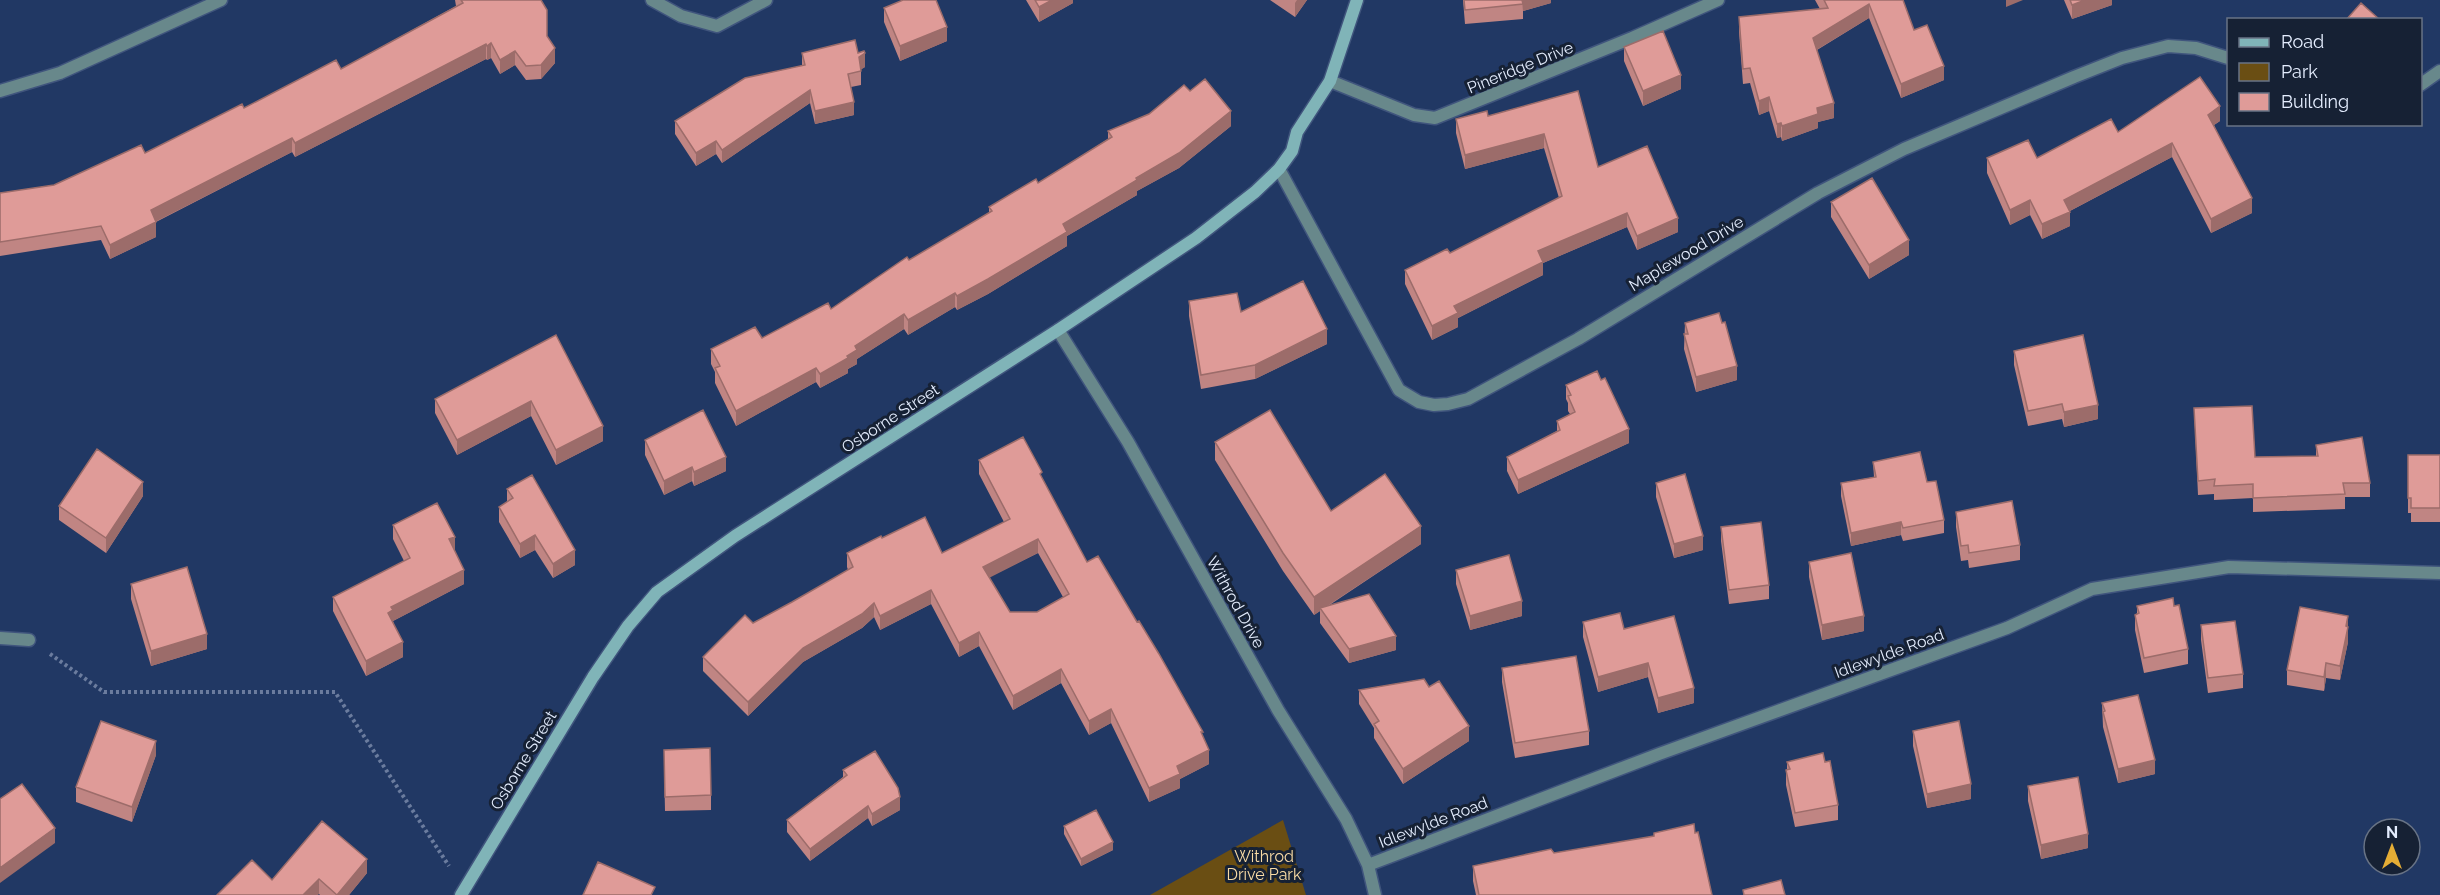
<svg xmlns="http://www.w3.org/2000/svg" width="2440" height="895" font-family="Raleway,sans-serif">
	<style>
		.green { fill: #6a4e13 }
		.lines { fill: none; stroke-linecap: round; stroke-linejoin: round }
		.street-casing { stroke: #40557d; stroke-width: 15 }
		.secondary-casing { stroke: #40557d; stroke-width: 15 }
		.path { stroke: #6b7c9e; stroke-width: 4; stroke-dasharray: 3 3; stroke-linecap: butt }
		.street { stroke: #68888b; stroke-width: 12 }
		.secondary { stroke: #80b4b8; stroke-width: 12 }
		.wall { fill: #c08583; fill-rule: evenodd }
		.shaded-wall { fill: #9c6c6a }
		.building { fill: #df9b98; stroke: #9c6c6a; stroke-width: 1.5; fill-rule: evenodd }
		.labels { text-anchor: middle; stroke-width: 6; stroke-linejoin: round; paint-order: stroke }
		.street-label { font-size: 16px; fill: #e4edfe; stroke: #162134 }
		.park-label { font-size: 16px; fill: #f9dba5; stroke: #162134 }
	</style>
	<rect width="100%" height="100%" fill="#213864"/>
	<path class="green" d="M1283 820 1306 895H1150Z"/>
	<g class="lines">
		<g class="street-casing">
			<path id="street" d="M652 0 681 16 717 26 766 0
				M1330 81 1414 115 1435 118 1632 38 1718 0
				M2420 85 2440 71
				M0 91 60 73 221 0
				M1279 169 1399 390 1419 402 1434 405 1448 404 1468 399 1578 339 1818 193 1904 149 2074 77 2122 58 2168 46 2196 48 2228 58
				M1058 330 1128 442 1278 710 1346 819 1368 865 1375 895
				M0 638 29 640
				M1368 865 1659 754 2007 628 2092 589 2229 567 2440 573"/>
		</g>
		<g class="secondary-casing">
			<path id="secondary" d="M461 895 593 677 628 626 657 592 735 536 1058 330 1196 238 1255 192 1279 169 1292 151 1297 132 1330 81 1357 0"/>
		</g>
		<path class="path" d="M50 654 104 692H335L449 866"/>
		<use href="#street" class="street"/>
		<use href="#secondary" class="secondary"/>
	</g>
	<path class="wall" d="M455 0H541L547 36 555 63 541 79 526 80 515 65 500 74 491 58 487 60 486 59 295 157 292 152 156 222V237L110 259 101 240 0 256V193L54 185 145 153 341 69 456 6Z
		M1026 0H1073V3L1039 22Z
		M1270 0H1307L1295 17Z
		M1463 0H1551V3L1523 11V19L1465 24Z
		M1815 0H1903L1914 30 1944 80 1901 98 1869 18 1817 50 1834 118 1818 122V128L1782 141 1781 137 1777 138 1769 111 1759 115 1750 83 1743 84 1739 32V17L1820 9Z
		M2064 0H2112V5L2072 19Z
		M884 8 947 41 900 61 884 22Z
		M1624 47 1681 89 1643 106 1624 61Z
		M802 53H858L865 67 861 69V85L851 87 854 115 815 124 810 103 722 163 716 154 696 166 675 134V121L802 65Z
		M1190 91 1231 126 1179 168 1137 191V195L1067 236V246L988 294 957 310 955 307 908 335 904 329 857 359V364L848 369V373L820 388 816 382 736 426 715 383V372L711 364V349L762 338 831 309 909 260 989 213V207L1038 183 1108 139V131L1149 114Z
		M1578 91 1598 167 1678 232 1637 250 1627 227 1543 263V275L1458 318V327L1432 340 1405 284V270L1450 253 1559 198 1544 148 1465 169 1456 133V119L1488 116Z
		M2220 121 2214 125 2252 213 2211 233 2172 157 2070 211V226L2042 239 2030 215 2010 225 1987 173V158H2037L2118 132Z
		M1831 202 1909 255 1869 279 1831 217Z
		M1189 301 1241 312 1327 344 1255 379 1201 389 1189 316Z
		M1685 323H1722L1737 380 1696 392 1684 349Z
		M556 335 603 441 556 465 531 416 457 455 435 413V399Z
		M2014 351 2098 419 2064 427 2062 419 2028 426 2014 365Z
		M1601 380 1629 443 1518 494 1507 471V457L1557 431V421L1570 414 1568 411V403L1566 399V385Z
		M2194 408 2255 457 2316 456V445L2370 483V497H2345V509L2253 512V498L2214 500V494L2198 495Z
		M645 440 726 471 694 486 692 481 664 495 645 455Z
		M1215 442 1331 511 1421 544 1328 606 1396 650 1349 663 1320 623V611L1314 615 1283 571 1215 460Z
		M2408 455H2440V522H2411V513H2408Z
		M979 460 1042 478 1087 562 1203 737 1209 764 1180 779V788L1149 802 1111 723 1089 735 1061 683 1013 710 979 646 959 657 931 604 880 630 874 617 862 628 803 662 748 716 703 671V657L753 623 792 602 848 570 847 567V553L882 538 942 553 1004 522 979 474ZM1038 553 1063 597 1037 612H1010L989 577Z
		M1873 462 1927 482 1944 520V533L1903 541 1901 535 1851 546 1841 496V483L1874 477Z
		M1656 483 1703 550 1674 558 1656 497Z
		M507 489 575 565 553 578 535 550 520 558 499 522V507L507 502Z
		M143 496 106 553 59 520V506Z
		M1956 512 2020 545V560L1969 568 1968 560 1961 561 1956 527Z
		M393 525 455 551 464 584 393 621 403 657 366 676 333 611V597L404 561 393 539Z
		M1721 527 1769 585V599L1729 604 1721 541Z
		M1809 562 1864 631 1822 640 1809 577Z
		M1456 570 1522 616 1470 630 1456 584Z
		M131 584 207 649 151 666 131 599Z
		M2137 606 2188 649V664L2144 673 2135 630V615L2137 614Z
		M1583 622 1624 629 1694 703 1658 713 1648 677 1598 692 1583 637Z
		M2201 625 2243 674V688L2208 693 2201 640Z
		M2348 642 2340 680 2326 678 2324 691 2287 685V670Z
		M1502 668 1589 731V745L1515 758 1502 682Z
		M1429 687 1469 741 1403 784 1374 738V728L1359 704V690Z
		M2102 703 2155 774 2118 783 2103 727Z
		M1913 731 1971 799 1927 808 1913 746Z
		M156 755 132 822 76 802V787Z
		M1787 762 1838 805V820L1795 827 1786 785V770H1787Z
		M664 764 711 795V810L665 811Z
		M843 770 900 810 872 826 868 818 810 861 787 832V820L843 777Z
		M2028 786 2088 848 2041 859 2028 801Z
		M1064 826 1113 850 1081 866 1064 834Z
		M1554 853 1712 895H1476L1473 881V866Z
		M367 873 349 895H320L319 894 317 895H217L272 880Z"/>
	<path class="shaded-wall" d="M1052 0H1073V3L1039 22V7Z
		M1297 0H1307L1295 17V3Z
		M1522 0H1551V3L1523 11Z
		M2006 0H2023L2006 7Z
		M2085 0H2112V5L2072 19V5Z
		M1869 4V18L1813 52V38Z
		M947 27V41L900 61V46Z
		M491 43V58L487 60V46Z
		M486 44V59L295 157V143Z
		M555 48V63L541 79V65Z
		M515 51V65L500 74V60Z
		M865 53V67L859 71V57Z
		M1944 66V80L1901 98V84Z
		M1681 75V89L1643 106V91Z
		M810 90V103L722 163V150Z
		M1769 97V111L1759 115V101Z
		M854 102V115L815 124V111Z
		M1834 103V118L1818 122V128L1782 141V126L1817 108Z
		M2220 106V121L2208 129V115Z
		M1231 111V126L1179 168 1137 191V195L1067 236V246L988 294 957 310V296L1063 224 1136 178Z
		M1781 123V137L1777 138V124Z
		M1544 134V148L1465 169V155Z
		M292 138V152L151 224V210Z
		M716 141V154L696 166V153Z
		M2172 143V157L2064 214V200Z
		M2252 198V213L2211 233V219Z
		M2030 200V215L2010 225V210Z
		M2070 212V226L2042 239V224Z
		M1627 213V227L1543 263V275L1458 318V327L1432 340V326L1454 306 1538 251Z
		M1678 218V232L1637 250V236Z
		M156 222V237L110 259V245Z
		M1909 240V255L1869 279V265Z
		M955 293V307L908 335V320Z
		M904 314V329L857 359V364L848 369V373L820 388V374L855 346Z
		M1327 329V344L1255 379V365Z
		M1737 366V380L1696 392V377Z
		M816 368V382L736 426V411Z
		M531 401V416L457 455V440Z
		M2098 405V419L2064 427V412Z
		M603 426V441L556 465V450Z
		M1629 429V443L1518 494V480Z
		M726 457V471L694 486V472Z
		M692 467V481L664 495V481Z
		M143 482V496L106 553V538Z
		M1901 522V535L1851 546V533Z
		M1421 526V544L1321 610 1320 608V611L1314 615V597Z
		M535 535V550L520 558V544Z
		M1703 536V550L1674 558V544Z
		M455 537V551L449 539Z
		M1038 539V553L983 581V567Z
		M575 550V565L553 578V564Z
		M464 570V584L393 621V625L388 613 391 607Z
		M931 590V604L880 630V616Z
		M1522 601V616L1470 630V616Z
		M874 603V617L862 628 803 662 748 716V702L803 648Z
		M1864 616V631L1822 640V625Z
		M2348 616V642L2340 680V666Z
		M979 632V646L959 657V643Z
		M207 634V649L151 666V651Z
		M1396 636V650L1349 663V649Z
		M403 642V657L366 676V661Z
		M1648 663V677L1598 692V677Z
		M2326 663V678L2324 691V677Z
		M1061 669V683L1013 710V696Z
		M1694 688V703L1658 713V698Z
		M1111 709V723L1089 735V721Z
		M1469 726V741L1403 784V769Z
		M156 741V755L132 822V807Z
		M1209 750V764L1180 779V788L1149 802V788L1177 766Z
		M2155 760V774L2118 783V769Z
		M1971 784V799L1927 808V794Z
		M900 797V810L872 826V814Z
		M868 806V818L810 861V849Z
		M55 828V843L0 883V868Z
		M2088 834V848L2041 859V845Z
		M1113 842V850L1081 866V859Z
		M367 859V873L349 895H337Z
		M319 879V894L317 895H303Z"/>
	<path class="building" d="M461 0H541L547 10V36L555 48 541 65 526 66 515 51 500 60 491 43 487 46 486 44 295 143 292 138 151 210 156 222 110 245 101 226 0 242V193L54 185 141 145 145 153 242 104 244 108 336 60 341 69 463 3Z
		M903 0H936L947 27 900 46 884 8Z
		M1035 0H1052L1039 7Z
		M1464 0H1522L1523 4 1465 10Z
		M1824 0H1903L1914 30 1927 25 1944 66 1901 84 1869 4 1813 38 1834 103 1817 108 1818 114 1782 126 1781 123 1777 124 1769 97 1759 101 1750 68 1743 69 1739 17 1828 8Z
		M2070 0H2085L2072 5Z
		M2361 3 2380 20H2346Z
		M1663 31 1681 75 1643 91 1624 47Z
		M855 40 858 53 864 51 865 53 859 57 861 71 848 74 854 102 815 111 810 90 722 150 716 141 696 153 675 121 745 78 805 65 802 53Z
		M2200 77 2220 106 2208 115 2252 198 2211 219 2172 143 2064 200 2070 212 2042 224 2030 200 2010 210 1987 158 2028 140 2037 158 2111 119 2118 132Z
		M1205 79 1231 111 1179 153 1136 178 1137 180 1063 224 1067 232 988 279 957 296 955 293 908 320 904 314 855 346 857 350 847 356 848 358 820 374 816 368 736 411 715 368 720 366 711 349 755 327 762 338 828 303 831 309 907 257 909 260 992 211 989 207 1036 179 1038 183 1112 137 1108 131 1149 114 1184 85 1190 91Z
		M1578 91 1598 167 1647 146 1678 218 1637 236 1627 213 1538 251 1543 262 1454 306 1458 313 1432 326 1405 270 1447 249 1450 253 1562 196 1544 134 1465 155 1456 119 1487 111 1488 116Z
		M1872 178 1909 240 1869 265 1831 202Z
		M1303 281 1327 329 1255 365 1201 375 1189 301 1237 293 1241 312Z
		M1719 313 1722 323 1725 322 1737 366 1696 377 1684 334H1688L1685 323Z
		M556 335 603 426 556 450 531 401 457 440 435 399Z
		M2083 335 2098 405 2064 412 2062 404 2028 411 2014 351Z
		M1597 371 1601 380 1605 378 1629 429 1518 480 1507 457 1560 430 1557 421 1575 412 1568 396 1571 395 1566 385Z
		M2252 406 2255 457 2318 456 2316 445 2362 437 2370 483H2343L2345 494 2253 498V484L2214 486 2215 479 2198 481 2194 408Z
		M703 410 726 457 694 472 692 467 664 481 645 440Z
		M1270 410 1331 511 1385 474 1421 526 1314 597 1283 553 1215 442Z
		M1023 437 1042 472 1040 474 1087 562 1098 556 1137 622 1139 621 1159 654 1203 732H1201L1209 750 1177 766 1180 774 1149 788 1111 709 1089 721 1061 669 1013 696 979 632 959 643 931 590 880 616 874 603 862 614 803 648 748 702 703 657 745 615 753 623 792 602 853 567 847 553 881 536 882 538 925 517 942 553 1010 519 979 460ZM1038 539 1069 594 1037 612H1010L983 567Z
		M97 449 143 482 106 538 59 506Z
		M1920 452 1927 482 1936 481 1944 520 1903 528 1901 522 1851 533 1841 483 1876 477 1873 462Z
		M2408 455H2440V508H2411V498H2408Z
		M1685 474 1703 536 1674 544 1656 483Z
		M532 475 575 550 553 564 535 535 520 544 499 507 513 498 507 489Z
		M2012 501 2020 545 1969 553 1968 545 1961 546 1956 512Z
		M437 503 455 537 449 539 464 570 391 607 393 610 388 613 403 642 366 661 333 597 410 558 393 525Z
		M1761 522 1769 585 1729 590 1721 527Z
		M1851 553 1864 616 1822 625 1809 562Z
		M1509 555 1522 601 1470 616 1456 570Z
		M187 567 207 634 151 651 131 584Z
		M1369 594 1396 636 1349 649 1320 608Z
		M2173 598 2174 606 2179 605 2188 649 2144 658 2135 615 2139 613 2137 606Z
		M2300 607 2348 616 2346 626 2348 627 2340 666 2326 663 2324 677 2287 670Z
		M1620 613 1624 629 1674 616 1694 688 1658 698 1648 663 1598 677 1583 622Z
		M2235 621 2243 674 2208 678 2201 625Z
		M1576 656 1589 731 1515 743 1502 668Z
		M1424 679 1429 687 1439 681 1469 726 1403 769 1374 724 1379 721 1359 690Z
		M2138 695 2155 760 2118 769 2103 712 2105 711 2102 703Z
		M101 721 156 741 132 807 76 787Z
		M1959 721 1971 784 1927 794 1913 731Z
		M710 748 711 795 665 797 664 750Z
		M875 751 898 788 900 797 872 814 868 806 810 849 787 820 847 775 843 770Z
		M1823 753 1825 762 1830 761 1838 805 1795 813 1786 770 1790 769 1787 762Z
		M2078 777 2088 834 2041 845 2028 786Z
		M22 784 55 828 0 868V799Z
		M1096 810 1113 842 1081 859 1064 826Z
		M322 821 367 859 337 895 319 879 303 895H217L252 860 272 880Z
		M1694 824 1695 833 1698 832 1712 895H1479L1473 866 1551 849 1554 853 1654 836V833Z
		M598 862 655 887 651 895H583Z
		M1781 880 1785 895H1744L1743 890Z"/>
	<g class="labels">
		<g class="street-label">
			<text transform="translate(1520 67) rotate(-22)" y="6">Pineridge Drive</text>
			<text transform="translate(1686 253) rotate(-31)" y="6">Maplewood Drive</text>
			<text transform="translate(890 418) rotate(-33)" y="6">Osborne Street</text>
			<text transform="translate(1236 602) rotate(61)" y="6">Withrod Drive</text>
			<text transform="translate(1889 653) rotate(-20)" y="6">Idlewylde Road</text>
			<text transform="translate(523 760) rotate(-59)" y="6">Osborne Street</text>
			<text transform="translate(1433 822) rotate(-21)" y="6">Idlewylde Road</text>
		</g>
		<g class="park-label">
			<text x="1264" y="862">Withrod<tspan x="1264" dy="18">Drive Park</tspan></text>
		</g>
	</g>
	<rect x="2227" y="18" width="195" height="108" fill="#162134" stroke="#687385" stroke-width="1.5"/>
	<rect x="2239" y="38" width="30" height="9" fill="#80b4b8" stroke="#687385" stroke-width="1.5"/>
	<text x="2281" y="48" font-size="18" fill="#e4edfe">Road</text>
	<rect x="2239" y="63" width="30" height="18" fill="#6a4e13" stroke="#687385" stroke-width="1.5"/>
	<text x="2281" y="78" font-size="18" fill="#e4edfe">Park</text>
	<rect x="2239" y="93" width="30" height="18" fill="#df9b98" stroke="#687385" stroke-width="1.5"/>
	<text x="2281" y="108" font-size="18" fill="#e4edfe">Building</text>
	<g transform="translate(2392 847)"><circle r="28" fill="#162134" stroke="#687385" stroke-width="1.5"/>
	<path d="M0-4.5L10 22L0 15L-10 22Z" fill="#e5ad35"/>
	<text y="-9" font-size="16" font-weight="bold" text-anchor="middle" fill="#e4edfe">N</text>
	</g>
</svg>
